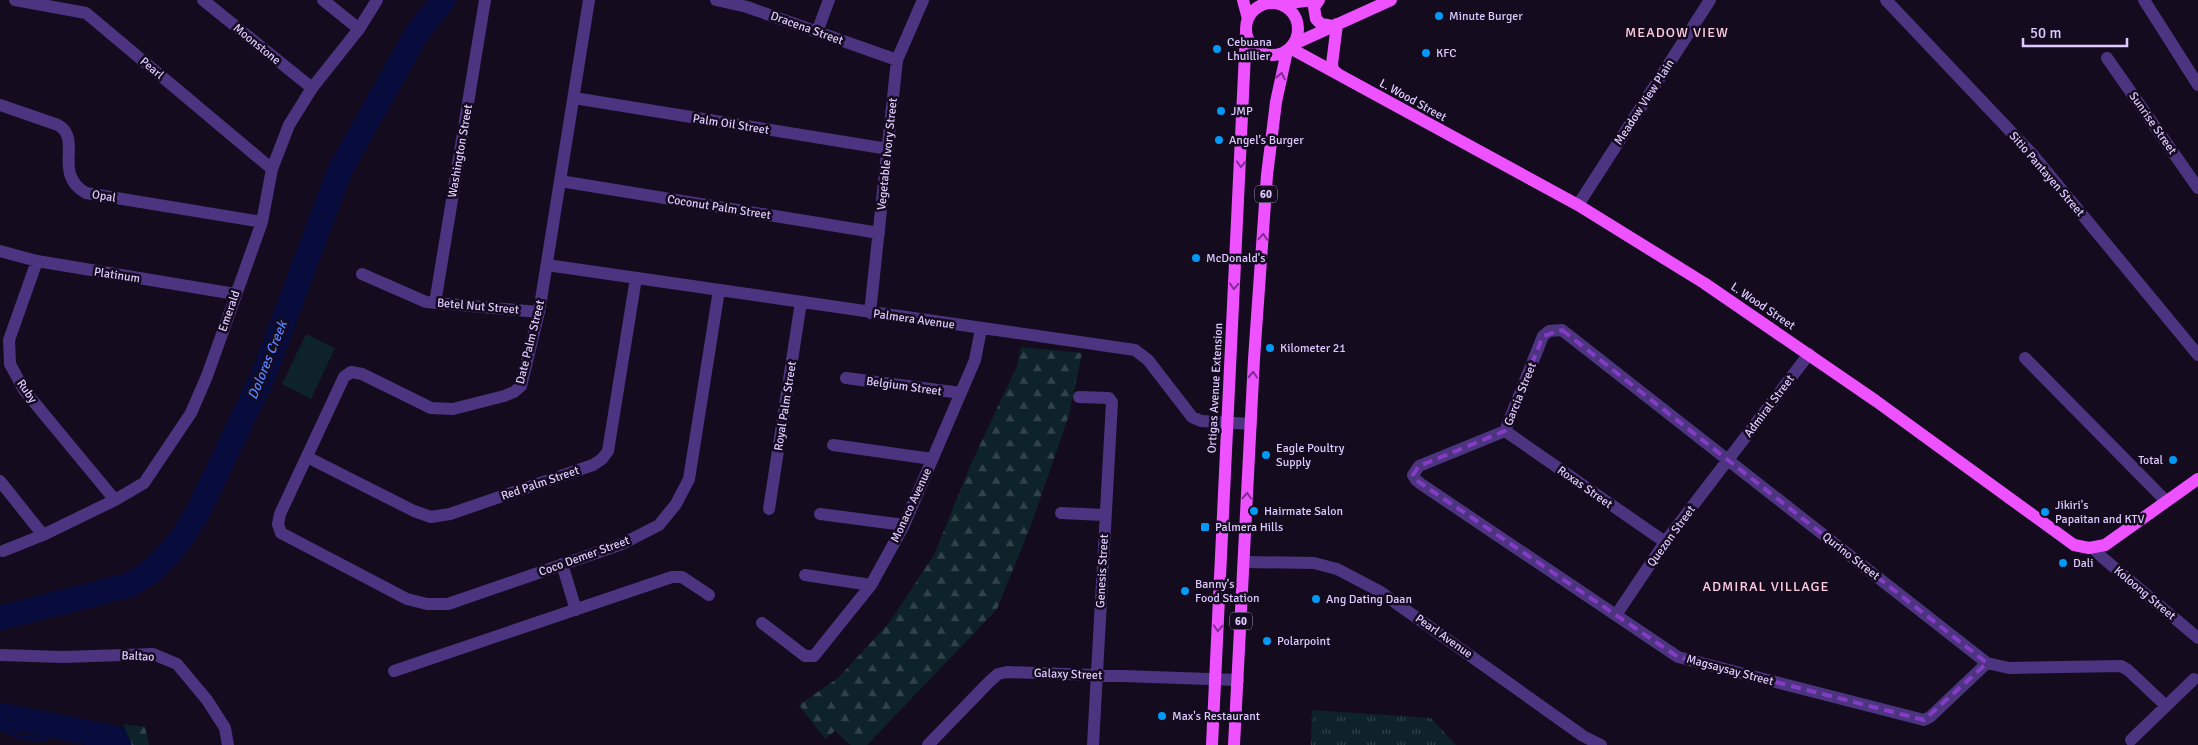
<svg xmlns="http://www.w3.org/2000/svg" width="2198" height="745" font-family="Signika,sans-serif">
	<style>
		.grass { fill: url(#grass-tufts) }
		.forest { fill: url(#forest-firs) }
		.pitch { fill: #0e2329 }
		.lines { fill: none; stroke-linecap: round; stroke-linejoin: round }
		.stream { stroke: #070c3d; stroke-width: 4.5 }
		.river { stroke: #070c3d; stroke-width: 25 }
		.minor { stroke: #4c3480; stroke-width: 12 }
		.major { stroke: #ee51ff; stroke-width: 12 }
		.oneway { stroke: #812e8f }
		.marked { fill: none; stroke: #853cc5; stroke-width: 4; stroke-dasharray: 10 6; stroke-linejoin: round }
		.poi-dot { fill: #0099f5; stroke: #140b1f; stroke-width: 2 }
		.labels { text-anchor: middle; stroke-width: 5; stroke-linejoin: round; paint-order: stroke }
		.shield { fill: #140b1f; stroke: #a191bc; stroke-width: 1 }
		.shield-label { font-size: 11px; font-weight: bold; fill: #decaff }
		.poi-label { font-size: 12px; fill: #decaff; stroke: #140b1f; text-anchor: start }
		.street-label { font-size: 12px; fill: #decaff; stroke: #140b1f }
		.neighbourhood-label { font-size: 14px; letter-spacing: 1px; fill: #ffccde; stroke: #140b1f }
		.water-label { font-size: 14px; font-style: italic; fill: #5883ff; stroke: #140b1f }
	</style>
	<defs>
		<pattern id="grass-tufts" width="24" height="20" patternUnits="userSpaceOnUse" patternTransform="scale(1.25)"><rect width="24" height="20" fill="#0e2329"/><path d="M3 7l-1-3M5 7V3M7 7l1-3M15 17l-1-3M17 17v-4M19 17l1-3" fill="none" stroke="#314249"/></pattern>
		<pattern id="forest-firs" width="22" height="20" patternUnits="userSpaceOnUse" patternTransform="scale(1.25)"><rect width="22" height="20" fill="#0e2329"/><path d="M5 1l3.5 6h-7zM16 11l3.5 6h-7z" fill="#314249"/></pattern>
	</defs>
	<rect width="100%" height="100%" fill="#140b1f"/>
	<path class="grass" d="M1312 710 1431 718 1456 745H1311Z"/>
	<path class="forest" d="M1021 347 1082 353 1069 415 1031 525 997 609 867 745H851L835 731 825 739 799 705 838 678 889 623 934 555 971 464 1017 366Z
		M124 724 145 727 149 745H129Z"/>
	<path class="pitch" d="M306 334 335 348 311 399 282 384Z"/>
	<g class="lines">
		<path class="stream" d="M0 728 22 738 43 739 59 727"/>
		<path class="river" d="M0 618 130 585 153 570 180 541 199 510 263 376 340 170 417 33 443 0
			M0 715 115 738 119 745"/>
		<path class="minor" d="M15 0 86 13 272 169
			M203 0 312 88
			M323 0 359 29
			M589 0 539 312 521 386 514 392 504 396 453 409 431 408 362 374 351 372 344 377 280 514 278 524 281 533 407 599 427 604H448L622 544 659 525 676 504 689 479 719 290
			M716 0 747 7 897 60
			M1886 0 2033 155 2198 355
			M2144 0 2198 85
			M817 32 829 0
			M2107 58 2198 188
			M574 98 888 149
			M0 105 58 125C83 139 52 174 86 193L262 222
			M560 181 879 233
			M1578 205 1710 0
			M0 251 37 261 235 294
			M37 261 9 340 10 364 24 390 115 500
			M547 265 1135 350 1148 360 1192 417 1201 421 1251 424
			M362 274 426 302 539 312
			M435 303 485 0
			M870 313 897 60 923 0
			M2025 358 2166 501
			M846 378 961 393
			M1079 397 1109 398 1112 402 1093 745
			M1505 431 1665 542
			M833 445 932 459
			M307 457 414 511 431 517 450 514 593 465 602 459 608 451 636 278
			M0 481 43 535
			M769 509 801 302
			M1061 513 1104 515
			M820 514 904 525
			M2093 548 2103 558 2198 638
			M3 551 43 535 115 500 144 483 191 413 207 376 262 222 272 169 289 125 312 88 359 29 377 0
			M1244 562 1314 563 1337 569 1379 591 1583 736 1601 745
			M562 564 576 610
			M805 575 871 585
			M1616 615 1665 542 1809 354
			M762 623 805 656H814L871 585 904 525 975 360 981 329
			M0 655 63 657 153 654 177 664 207 700 225 728 228 745
			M1987 663 1930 717 1924 720 1678 657 1421 484 1416 480 1413 475 1419 466 1505 431 1543 336 1549 331 1562 330 1987 663 2009 668 2121 666 2128 670 2165 705
			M394 671 672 577H682L709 595
			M2131 740 2194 679
			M928 745 989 682 998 674 1007 672 1238 680"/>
		<path class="major" d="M1243 0 1248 19
			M1319 0 1314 7 1316 19 1321 24 1333 26
			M1246 29a26 26 0 1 1 52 0a26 26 0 1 1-52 0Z
			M1281 4 1313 0
			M1337 24 1332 64 1333 70 1338 74
			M1294 44 1391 0
			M1290 48 1578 205 1704 283 1876 401 2074 545 2089 548 2105 545 2198 479
			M1212 745 1246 32
			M1234 745 1254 359 1267 175 1276 102 1287 51"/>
	</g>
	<defs><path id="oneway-chevron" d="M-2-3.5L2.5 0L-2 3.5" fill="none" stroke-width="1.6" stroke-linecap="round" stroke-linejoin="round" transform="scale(1.25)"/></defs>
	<g class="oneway">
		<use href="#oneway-chevron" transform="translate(1281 76) rotate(-79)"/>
		<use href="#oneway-chevron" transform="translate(1241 164) rotate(93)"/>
		<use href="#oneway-chevron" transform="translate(1263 237) rotate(-86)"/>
		<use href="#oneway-chevron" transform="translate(1234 286) rotate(93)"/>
		<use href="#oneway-chevron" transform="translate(1253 375) rotate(-87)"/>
		<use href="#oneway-chevron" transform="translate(1247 496) rotate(-87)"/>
		<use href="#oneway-chevron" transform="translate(1218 628) rotate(93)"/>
	</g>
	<path class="marked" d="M1562 330 1987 663 1924 720 1678 657 1416 480 1413 475 1419 466 1505 431 1543 336Z"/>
	<g class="poi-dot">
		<circle cx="1439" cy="16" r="5"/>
		<circle cx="1217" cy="49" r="5"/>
		<circle cx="1426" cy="53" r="5"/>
		<circle cx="1221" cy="111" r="5"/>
		<circle cx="1219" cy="140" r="5"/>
		<circle cx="1196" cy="258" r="5"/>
		<circle cx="1270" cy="348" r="5"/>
		<circle cx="1266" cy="455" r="5"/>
		<circle cx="2173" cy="460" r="5"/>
		<circle cx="1254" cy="511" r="5"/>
		<circle cx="2045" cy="512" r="5"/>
		<rect x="1200" y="522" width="10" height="10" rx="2.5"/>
		<circle cx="2063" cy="563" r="5"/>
		<circle cx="1185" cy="591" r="5"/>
		<circle cx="1316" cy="599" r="5"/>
		<circle cx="1267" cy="641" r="5"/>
		<circle cx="1162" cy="716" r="5"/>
	</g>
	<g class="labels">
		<g class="shield">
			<rect x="1255" y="185.5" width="22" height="17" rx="4"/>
			<rect x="1230" y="612.5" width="22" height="17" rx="4"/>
		</g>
		<g class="shield-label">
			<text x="1266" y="198">60</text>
			<text x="1241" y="625">60</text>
		</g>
		<g class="poi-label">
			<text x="1449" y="20">Minute Burger</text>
			<text x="1227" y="46">Cebuana<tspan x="1227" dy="14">Lhuillier</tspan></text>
			<text x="1436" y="57">KFC</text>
			<text x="1231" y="115">JMP</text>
			<text x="1229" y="144">Angel's Burger</text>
			<text x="1206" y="262">McDonald's</text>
			<text x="1280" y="352">Kilometer 21</text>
			<text x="1276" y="452">Eagle Poultry<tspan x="1276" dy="14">Supply</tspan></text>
			<text x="2163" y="464" text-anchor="end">Total</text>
			<text x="2055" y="509">Jikiri's<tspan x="2055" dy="14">Papaitan and KTV</tspan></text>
			<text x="1264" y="515">Hairmate Salon</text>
			<text x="1215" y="531">Palmera Hills</text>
			<text x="2073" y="567">Dali</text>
			<text x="1195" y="588">Banny's<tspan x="1195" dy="14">Food Station</tspan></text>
			<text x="1326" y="603">Ang Dating Daan</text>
			<text x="1277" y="645">Polarpoint</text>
			<text x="1172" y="720">Max's Restaurant</text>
		</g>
		<g class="street-label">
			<text transform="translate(807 28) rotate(20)" y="4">Dracena Street</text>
			<text transform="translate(257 44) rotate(39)" y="4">Moonstone</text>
			<text transform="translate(152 68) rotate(40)" y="4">Pearl</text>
			<text transform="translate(1413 100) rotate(29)" y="4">L. Wood Street</text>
			<text transform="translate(1644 102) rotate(-57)" y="4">Meadow View Plain</text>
			<text transform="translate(2153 123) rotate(55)" y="4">Sunrise Street</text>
			<text transform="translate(731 124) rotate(9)" y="4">Palm Oil Street</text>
			<text transform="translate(460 151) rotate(-80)" y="4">Washington Street</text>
			<text transform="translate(887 154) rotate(-84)" y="4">Vegetable Ivory Street</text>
			<text transform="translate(2047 174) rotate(49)" y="4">Sitio Pantayen Street</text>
			<text transform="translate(104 196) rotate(9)" y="4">Opal</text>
			<text transform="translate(719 207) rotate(9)" y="4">Coconut Palm Street</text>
			<text transform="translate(117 275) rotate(9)" y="4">Platinum</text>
			<text transform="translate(478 306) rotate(5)" y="4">Betel Nut Street</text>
			<text transform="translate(1763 306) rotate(34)" y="4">L. Wood Street</text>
			<text transform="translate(229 311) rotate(-71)" y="4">Emerald</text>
			<text transform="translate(914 319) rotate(8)" y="4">Palmera Avenue</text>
			<text transform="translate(530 342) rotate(-76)" y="4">Date Palm Street</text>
			<text transform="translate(904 386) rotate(8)" y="4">Belgium Street</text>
			<text transform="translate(1215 388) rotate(-87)" y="4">Ortigas Avenue Extension</text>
			<text transform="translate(27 391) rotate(55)" y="4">Ruby</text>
			<text transform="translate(1520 394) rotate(-68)" y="4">Garcia Street</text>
			<text transform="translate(785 406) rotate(-81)" y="4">Royal Palm Street</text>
			<text transform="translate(1769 406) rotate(-53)" y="4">Admiral Street</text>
			<text transform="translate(540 483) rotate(-19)" y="4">Red Palm Street</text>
			<text transform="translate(1585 487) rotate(35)" y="4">Roxas Street</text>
			<text transform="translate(911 505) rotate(-65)" y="4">Monaco Avenue</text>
			<text transform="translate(1671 536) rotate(-54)" y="4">Quezon Street</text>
			<text transform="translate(584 556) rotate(-20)" y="4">Coco Demer Street</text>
			<text transform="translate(1851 556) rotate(38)" y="4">Qurino Street</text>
			<text transform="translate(1102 571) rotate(-87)" y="4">Genesis Street</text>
			<text transform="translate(2145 593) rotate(40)" y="4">Koloong Street</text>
			<text transform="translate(1444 636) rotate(35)" y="4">Pearl Avenue</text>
			<text transform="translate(138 656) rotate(3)" y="4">Baltao</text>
			<text transform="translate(1730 670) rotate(15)" y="4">Magsaysay Street</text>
			<text transform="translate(1068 674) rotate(2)" y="4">Galaxy Street</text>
		</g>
		<g class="neighbourhood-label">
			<text x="1677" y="37">MEADOW VIEW</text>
			<text x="1766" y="591">ADMIRAL VILLAGE</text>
		</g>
		<g class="water-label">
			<text transform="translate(267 360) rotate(-68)" y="5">Dolores Creek</text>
		</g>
	</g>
	<path d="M2023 38v8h104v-8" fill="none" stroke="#decaff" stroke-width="2.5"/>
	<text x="2030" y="38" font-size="15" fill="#decaff" stroke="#140b1f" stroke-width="4" paint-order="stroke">50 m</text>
</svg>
